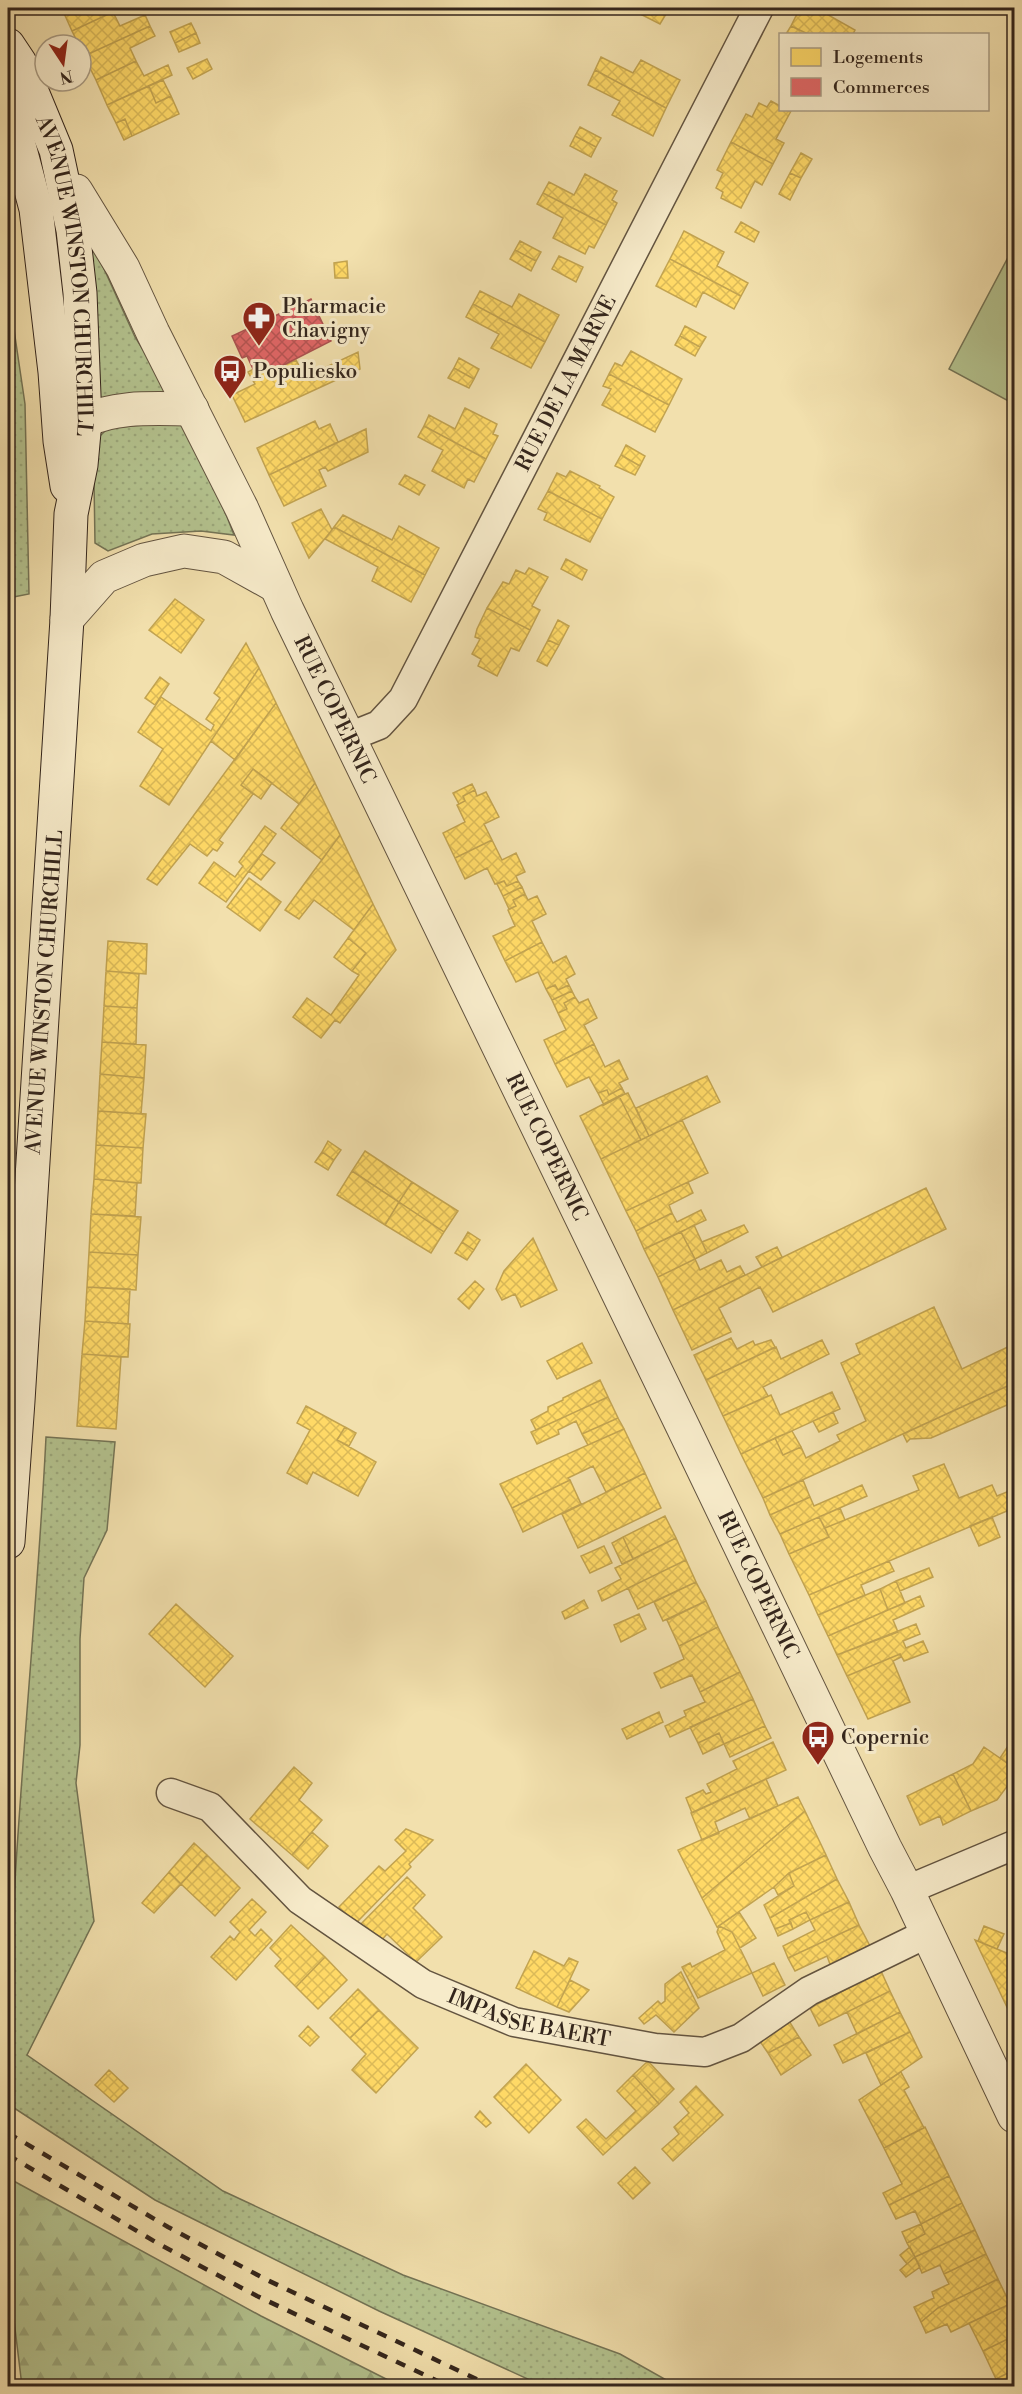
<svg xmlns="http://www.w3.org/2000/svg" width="1022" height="2394" font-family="'Libre Bodoni',serif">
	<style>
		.grass { fill: url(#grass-dots); stroke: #747456; stroke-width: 1.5 }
		.forest { fill: url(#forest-firs); stroke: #747456; stroke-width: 1.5 }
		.pitch { fill: #b4c38f; stroke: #747456; stroke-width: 1.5 }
		.homes { fill: url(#homes-cross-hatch); stroke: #c2a350; stroke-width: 1.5 }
		.shops { fill: url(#shops-cross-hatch); stroke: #ac5250; stroke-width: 1.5 }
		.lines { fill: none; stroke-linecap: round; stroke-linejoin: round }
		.minor-casing { stroke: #635440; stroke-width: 31 }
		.tertiary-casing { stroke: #635440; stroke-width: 35 }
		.secondary-casing { stroke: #33251c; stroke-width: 35 }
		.minor { stroke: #f7ebca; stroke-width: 28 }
		.tertiary { stroke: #f7ebca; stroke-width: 33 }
		.secondary { stroke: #f7ebca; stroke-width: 33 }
		.rail { stroke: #33251c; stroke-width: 4.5; stroke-dasharray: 10 10; stroke-linecap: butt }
		.labels { text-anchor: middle; stroke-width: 6; stroke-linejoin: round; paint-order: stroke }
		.street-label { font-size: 21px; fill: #33251c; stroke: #f7ebca }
		.poi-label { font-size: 21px; fill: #33251c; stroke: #f7ebca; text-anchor: start }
	</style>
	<defs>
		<pattern id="grass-dots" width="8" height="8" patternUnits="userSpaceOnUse" patternTransform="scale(1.5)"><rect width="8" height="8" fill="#b4c38f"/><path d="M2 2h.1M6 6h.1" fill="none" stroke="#9ba77b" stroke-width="1.8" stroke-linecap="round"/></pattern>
		<pattern id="forest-firs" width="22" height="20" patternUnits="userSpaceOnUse" patternTransform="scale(1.5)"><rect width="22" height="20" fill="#b4c38f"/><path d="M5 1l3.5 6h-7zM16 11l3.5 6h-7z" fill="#9ba77b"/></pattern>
		<pattern id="homes-cross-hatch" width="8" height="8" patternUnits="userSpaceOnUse" patternTransform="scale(1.5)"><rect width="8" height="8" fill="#ffd966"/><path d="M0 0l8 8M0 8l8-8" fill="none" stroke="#dbba58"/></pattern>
		<pattern id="shops-cross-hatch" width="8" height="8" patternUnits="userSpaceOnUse" patternTransform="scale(1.5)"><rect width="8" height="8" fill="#e06666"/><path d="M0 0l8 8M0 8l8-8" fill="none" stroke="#b65453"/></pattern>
	</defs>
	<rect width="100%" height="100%" fill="#f2e0ad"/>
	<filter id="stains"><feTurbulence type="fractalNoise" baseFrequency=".00333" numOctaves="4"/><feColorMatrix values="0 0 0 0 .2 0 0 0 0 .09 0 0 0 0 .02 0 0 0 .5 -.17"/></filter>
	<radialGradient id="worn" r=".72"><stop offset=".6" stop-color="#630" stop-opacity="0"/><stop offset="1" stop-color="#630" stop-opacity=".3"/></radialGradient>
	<path class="grass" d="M85 248 95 249 135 337 172 396 98 407Z
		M8 289 25 404 29 594 8 598Z
		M190 421 234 535 201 531 152 534 108 551 95 543 94 481 98 438 108 428Z
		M46 1437 115 1442 107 1530 84 1578 80 1639V1745L76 1783 94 1921 27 2055 223 2191 403 2275 620 2354 677 2386H543L379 2311 155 2200 8 2104C7 1881 35 1659 46 1437Z"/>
	<path class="forest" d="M10 2179 261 2316 400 2386H22L8 2271Z"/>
	<path class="pitch" d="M1014 246V404L949 369Z"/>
	<path class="homes" d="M72 8H111L113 12 72 31 63 11Z
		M643 8H654L666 14 660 24 640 14Z
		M800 8 807 10 809 8H816L855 30 853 34H808L791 26Z
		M113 12 120 26 145 15 150 26 84 56 81 45H79L72 31Z
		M191 23 196 33 175 43 170 32Z
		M150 26 155 36 130 48 136 61 96 80 84 56Z
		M791 26 808 34H786Z
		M196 33 200 43 179 52 175 43Z
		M601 57 633 73 641 60 680 80 666 108 595 70Z
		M207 59 212 69 193 79 187 68Z
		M136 61 144 76 168 65 172 75 107 105 96 80Z
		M595 70 666 108 653 136 612 115 620 101 588 85Z
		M163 80 171 96 156 103 149 86Z
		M149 86 156 103 171 96 179 114 132 136 125 119 116 123 107 105Z
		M771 101 780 106V110L791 111 776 139 784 143 773 164 731 142 746 114 752 117 759 103 767 107Z
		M125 119 132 136 124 140 116 123Z
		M580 127 601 138 596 147 575 136Z
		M575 136 596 147 591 157 570 146Z
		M731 142 773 164 762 185 755 181 741 208 721 198 723 192 716 188 723 173 717 170Z
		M801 153 812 159 801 178 790 173Z
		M790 173 801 178 790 200 779 194Z
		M585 174 617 191 612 200 617 203 606 225 543 193 549 182 574 195Z
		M543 193 606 225 594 248 589 246 585 254 553 238 563 218 537 204Z
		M741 222 759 232 754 242 735 232Z
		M684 231 724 252 717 266 748 283 741 296 670 259Z
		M520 241 541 252 536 261 515 250Z
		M515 250 536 261 531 271 510 259Z
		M559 256 583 267 576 282 552 269Z
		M670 259 741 296 734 309 703 292 696 307 656 286Z
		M347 261 348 278H335L334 263Z
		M480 291 512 307 519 294 559 315 545 342 473 304Z
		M473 304 545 342 531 368 491 348 499 334 466 317Z
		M685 326 706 337 700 347 680 336Z
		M680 336 700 347 695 356 675 345Z
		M631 351 682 379 669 405 609 374 615 363 622 366Z
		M358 352 360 369 245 422 232 395 255 384 248 372 261 365 266 374 296 360 305 377Z
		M459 358 479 369 474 379 454 368Z
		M454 368 474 379 469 388 448 378Z
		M609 374 669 405 655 432 602 405 611 389 603 386Z
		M465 408 497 424 493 434 498 436 486 459 424 426 429 415 455 429Z
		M315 421 319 429 330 424 338 442 269 475 257 448Z
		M424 426 486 459 474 482 468 479 464 488 432 471 443 450 418 437Z
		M366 429 368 452 328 471 325 467 319 470 326 486 284 506 269 475Z
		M626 445 645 456 640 466 621 455Z
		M621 455 640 466 635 475 615 466Z
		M570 471 600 486 599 488 614 497 602 519 548 491 557 473 566 477Z
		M405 475 425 485 419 495 399 484Z
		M548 491 602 519 590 542 544 520 547 513 538 509Z
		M321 509 332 530 309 558 292 523Z
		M343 515 392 540 399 526 439 548 425 575 334 527Z
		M334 527 425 575 411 602 372 581 378 567 325 539Z
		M566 559 587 570 582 580 561 569Z
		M529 568 548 577 532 606 540 610 530 630 487 608 503 582 509 584 516 570 525 574Z
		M175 599 204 620 181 653 149 630Z
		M487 608 530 630 519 651 511 648 497 676 478 666 481 659 472 654 480 639 475 637 477 629Z
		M558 620 569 626 559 645 548 640Z
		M548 640 559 645 547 666 537 661Z
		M246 643 259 668 169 805 140 786 163 749 138 732 161 697 211 731 214 725 206 719 220 698 214 693Z
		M259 668 276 703 235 760 211 741Z
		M160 677 169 684 155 705 145 698Z
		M276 703 315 783 299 804 253 769 241 785 253 794 219 840 223 843 217 851 213 849 207 856 190 844 157 885 147 879Z
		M253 769 272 783 261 799 241 785Z
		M315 783 340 835 322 860 281 828Z
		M472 784 475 790 463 796 465 801 459 804 453 793Z
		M475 790 477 796 486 792 499 817 484 824 492 840 455 858 443 833 465 822 457 805 465 801 463 796Z
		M265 826 276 834 226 902 199 883 214 862 235 877 243 866 239 862Z
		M340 835 373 904 354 930 314 900 299 919 285 910Z
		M492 840 502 860 516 853 525 872 516 876 518 881 507 886 504 881 495 884 487 868 465 879 455 858Z
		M262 854 275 863 261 880 249 871Z
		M249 878 281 902 260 931 227 907Z
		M504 881 507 886 518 881 522 887 503 896 497 884Z
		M522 887 525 894 513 900 516 906 509 909 503 896Z
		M525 894 528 900 537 896 546 914 532 921 542 942 505 961 493 936 515 926 508 910 516 906 513 900Z
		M373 904 396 950 340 1023 335 1020 321 1038 293 1017 307 998 331 1015 359 975 352 971 366 953 348 938Z
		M348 938 366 953 352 971 334 957Z
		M108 941 147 944 146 974 106 971Z
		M542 942 553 963 566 956 575 974 566 979 569 985 558 990 555 985 546 989 538 972 516 982 505 961Z
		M106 971 139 974 137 1008 104 1006Z
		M555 985 558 990 569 985 572 991 552 1000 546 989Z
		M572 991 575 997 564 1003 567 1009 558 1013 552 1000Z
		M575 997 579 1003 588 999 597 1018 584 1025 594 1044 555 1064 544 1040 566 1030 558 1013 567 1009 564 1003Z
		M104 1006 137 1008 136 1044 102 1042Z
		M102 1042 146 1045 144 1078 100 1074Z
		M594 1044 605 1067 619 1060 628 1079 619 1083 622 1088 609 1095 607 1090 598 1093 589 1077 567 1087 555 1064Z
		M100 1074 144 1078 141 1114 98 1111Z
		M707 1076 720 1102 649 1136 636 1108Z
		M622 1088 625 1094 604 1105 598 1093 607 1090 609 1095Z
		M628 1093 649 1136 641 1140 619 1096Z
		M619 1096 641 1140 601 1159 580 1116Z
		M98 1111 146 1114 143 1148 96 1145Z
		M682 1120 708 1173 626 1211 601 1159Z
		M328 1141 341 1150 334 1160 322 1152Z
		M96 1145 143 1148 141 1183 94 1179Z
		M365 1151 412 1182 399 1202 352 1171Z
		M322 1152 334 1160 328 1170 315 1162Z
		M352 1171 399 1202 385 1225 337 1195Z
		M94 1179 137 1183 135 1216 91 1214Z
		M412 1182 458 1211 444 1232 399 1202Z
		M688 1182 693 1193 669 1205 672 1213 636 1231 626 1211Z
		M926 1188 946 1229 773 1312 760 1287 719 1308 731 1332 692 1350 673 1310Z
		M399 1202 444 1232 431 1253 385 1225Z
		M701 1210 706 1220 644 1249 636 1231 672 1213 677 1222Z
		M91 1214 141 1217 138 1255 89 1252Z
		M694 1225 707 1253 695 1259 681 1232Z
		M744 1225 748 1232 707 1253 702 1242Z
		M468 1232 480 1240 474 1250 462 1242Z
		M681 1232 695 1259 658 1277 644 1249Z
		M533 1238 557 1290 521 1307 515 1294 502 1300 496 1289 504 1271Z
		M462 1242 474 1250 467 1260 455 1253Z
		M777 1247 782 1257 762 1267 756 1257Z
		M89 1252 138 1255 136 1290 87 1287Z
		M695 1259 700 1270 721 1260 727 1272 740 1266 745 1275 673 1310 658 1277Z
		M475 1281 484 1289 469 1309 458 1299Z
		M87 1287 130 1289 128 1324 85 1321Z
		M934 1307 962 1369 1014 1344V1383L763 1498 741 1454 775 1438 783 1455 801 1447 806 1458 840 1441 837 1435 866 1421 841 1363 860 1354 856 1344Z
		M85 1321 130 1324 128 1357 82 1354Z
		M731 1338 737 1349 753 1341 755 1345 771 1340 775 1347 706 1380 694 1355Z
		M822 1340 829 1354 763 1387 768 1396 723 1416 706 1380 776 1347 781 1359Z
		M582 1343 592 1363 557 1379 547 1361Z
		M82 1354 121 1357 116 1429 77 1426Z
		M600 1380 608 1397 536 1430 531 1420 548 1411V1407L563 1400V1398Z
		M1014 1383V1402L931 1438 910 1439 907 1442 903 1434Z
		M832 1392 840 1409 741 1454 723 1416 771 1395 780 1415Z
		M608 1397 618 1418 582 1434 576 1421 558 1430 559 1434 537 1444 531 1432Z
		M306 1406 345 1427 337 1440 376 1462 358 1496 313 1472 307 1484 287 1473 310 1430 297 1423Z
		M833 1412 838 1423 819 1432 813 1421Z
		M618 1418 624 1429 588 1445 582 1434Z
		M345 1427 356 1433 349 1446 337 1440Z
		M624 1429 645 1473 606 1492 593 1466 568 1478 570 1480 512 1508 500 1484Z
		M792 1431 801 1447 783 1455 775 1438Z
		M944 1464 959 1498 992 1485 997 1496 1014 1489V1508L809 1595 789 1554 829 1537 825 1528 919 1490 913 1476Z
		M645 1473 661 1508 578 1548 562 1514Z
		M570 1480 581 1504 523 1532 512 1508Z
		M803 1480 810 1497 770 1515 763 1498Z
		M862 1485 867 1496 780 1534 770 1515 810 1497 814 1506Z
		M840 1508 845 1520 825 1528 819 1517Z
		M665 1516 676 1538 633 1559 623 1537Z
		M819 1517 829 1537 789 1554 780 1534Z
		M992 1517 1000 1537 979 1546 970 1526Z
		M623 1537 633 1559 622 1564 612 1543Z
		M676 1538 686 1560 602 1601 598 1591 621 1579 615 1568Z
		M604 1546 612 1563 590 1573 581 1556Z
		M686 1560 696 1582 638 1609 628 1588Z
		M889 1561 894 1571 861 1585 865 1595 818 1615 809 1595Z
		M929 1568 933 1577 900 1591 896 1581Z
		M896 1581 905 1603 888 1610 880 1589Z
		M696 1582 706 1601 663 1621 654 1602Z
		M880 1589 888 1610 828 1636 818 1615Z
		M920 1596 924 1606 893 1620 898 1632 837 1655 828 1636Z
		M584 1600 588 1608 565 1619 562 1612Z
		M706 1601 718 1627 679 1646 667 1620Z
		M176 1604 233 1656 205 1687 149 1634Z
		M639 1614 646 1629 621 1642 614 1625Z
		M916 1624 920 1634 903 1641 906 1648 923 1641 928 1652 904 1661 900 1654 847 1676 837 1655Z
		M718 1627 740 1672 700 1692 692 1675 661 1688 654 1673 684 1659 679 1646Z
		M900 1654 901 1657 893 1661 910 1702 868 1719 847 1676Z
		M740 1672 753 1699 670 1737 665 1726 686 1716 684 1711 705 1702 700 1692Z
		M753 1699 765 1726 724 1744 719 1733 698 1743 690 1727Z
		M659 1712 663 1722 627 1739 622 1729Z
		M765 1726 771 1738 730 1757 724 1744Z
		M719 1733 724 1744 703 1754 698 1743Z
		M1014 1737V1768L1000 1758Z
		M773 1742 786 1770 692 1813 686 1798 703 1790 706 1794 711 1792 707 1784 737 1769 733 1761Z
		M984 1747 1014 1768V1777L997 1800 971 1811 953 1774 973 1764Z
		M294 1767 312 1783 299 1800 322 1820 292 1855 250 1819Z
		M953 1774 971 1811 943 1825 940 1816 920 1825 907 1796Z
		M766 1779 778 1806 750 1819 745 1808 715 1822 719 1833 702 1840 691 1813Z
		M798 1797 805 1811 702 1898 678 1850Z
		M805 1811 826 1855 789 1873 774 1887 717 1927 702 1898Z
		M406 1829 433 1840 409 1864 411 1867 356 1923 354 1922 339 1907 379 1866 385 1871 406 1851 395 1840Z
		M312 1832 328 1846 308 1869 292 1855Z
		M194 1843 207 1855 181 1884 169 1872Z
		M207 1855 240 1888 215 1916 181 1884Z
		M826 1855 837 1879 770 1918 764 1905 794 1886 789 1873Z
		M169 1872 181 1884 154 1913 142 1903Z
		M789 1873 794 1886 778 1895 774 1887Z
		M407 1877 425 1895 413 1908 442 1937 416 1962 387 1934 379 1943 359 1926Z
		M837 1879 849 1902 810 1920 806 1912 789 1920 791 1923 775 1929 770 1918Z
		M252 1899 266 1912 249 1930 255 1936 261 1929 272 1940 236 1980 211 1957 230 1936 234 1940 240 1932 230 1922Z
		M849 1902 859 1925 788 1958 783 1946 815 1930 810 1920Z
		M739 1912 756 1938 740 1948 732 1932 719 1926Z
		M806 1912 810 1920 793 1929 789 1920Z
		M791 1923 793 1929 778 1936 775 1929Z
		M291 1925 325 1957 296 1987 275 1966 281 1959 270 1948Z
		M859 1925 871 1948 831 1967 827 1956 795 1971 788 1958Z
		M719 1926 732 1932 752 1973 698 1998 682 1967 690 1963 692 1967 725 1950 717 1932Z
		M984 1926 1004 1934 997 1949 978 1941Z
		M975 1940 1014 1956V2022Z
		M534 1951 564 1966 569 1958 578 1962 557 2007 516 1988Z
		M325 1957 347 1980 318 2009 296 1987Z
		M774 1963 785 1985 763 1996 752 1973Z
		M881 1971 890 1991 819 2026 810 2008Z
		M681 1972 699 2008 674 2032 656 2015 644 2024 639 2018 658 2001 661 2004 665 2001V1984Z
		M570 1980 589 1990 569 2012 557 2007Z
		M358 1989 379 2010 350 2038 330 2018Z
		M890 1991 900 2012 857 2034 847 2012Z
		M379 2010 418 2048 376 2093 352 2070 366 2054 350 2038Z
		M900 2012 910 2032 843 2063 834 2045Z
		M789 2021 799 2037 768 2053 759 2040Z
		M308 2026 319 2037 310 2046 299 2036Z
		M910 2032 922 2057 881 2085 866 2053Z
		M799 2037 811 2055 781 2075 768 2053Z
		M648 2061 674 2089 659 2104 633 2075Z
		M526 2064 561 2100 529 2133 494 2097Z
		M109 2070 128 2088 114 2102 95 2085Z
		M901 2072 909 2087 904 2090 924 2128 884 2148 859 2100Z
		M633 2075 659 2104 603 2155 577 2127 586 2119 606 2139 636 2111 617 2091Z
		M696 2086 723 2115 673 2161 662 2149 679 2134 674 2127 689 2113 680 2102Z
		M480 2111 491 2123 486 2127 475 2117Z
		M925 2127 949 2176 889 2205 883 2193 902 2184 884 2148Z
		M635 2167 650 2183 633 2199 618 2183Z
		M949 2176 962 2203 921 2224 915 2211 896 2219 889 2205Z
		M962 2203 975 2230 915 2257 907 2243 925 2234 921 2224Z
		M921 2224 925 2234 907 2243 902 2232Z
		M975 2230 986 2254 944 2274 940 2265 922 2273 915 2257Z
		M910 2247 915 2257 907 2264 900 2255Z
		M986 2254 998 2279 938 2308 921 2322 914 2307 934 2298 932 2292 949 2284 944 2274Z
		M915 2257 920 2267 906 2277 900 2270Z
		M998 2279 1010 2304 951 2332 947 2324 926 2333 921 2322 938 2308Z
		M1010 2304 1014 2313V2336L983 2351 969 2323Z
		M1014 2336V2370L996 2379 983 2351Z
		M1014 2370V2386H1000L996 2379Z"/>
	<path class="shops" d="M311 299 331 341 266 374 261 365 253 369 247 356 242 358 232 336Z"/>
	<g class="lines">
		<g class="minor-casing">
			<g id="minor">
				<path id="s1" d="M349 737 379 725 403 699 759 8"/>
				<path id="s2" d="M171 1793 210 1807 300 1900 423 1984 514 2022 655 2048 705 2052 741 2038 809 1991 928 1933"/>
				<path d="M907 1890 1014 1845"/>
			</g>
		</g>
		<g class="tertiary-casing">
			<g id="tertiary">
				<path id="s3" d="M65 190 76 191 123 268 153 333 242 509 287 610 683 1427 885 1848 907 1890 1014 2116"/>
				<path d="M63 438C70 433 78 425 86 421 115 405 160 409 192 409"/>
				<path d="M67 619 104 577 144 560 184 551 224 557 276 586"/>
			</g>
		</g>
		<g class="secondary-casing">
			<g id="secondary">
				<path id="s4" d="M8 45 20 63 56 150 73 230 80 293 85 421 81 465 71 514 67 619 18 1401 8 1542"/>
				<path d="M8 104 36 209 55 372 60 441 67 486"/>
			</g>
		</g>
		<use href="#minor" class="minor"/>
		<use href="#tertiary" class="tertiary"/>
		<use href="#secondary" class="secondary"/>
		<path class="rail" d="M8 2133 168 2227 265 2279 491 2386
			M8 2155 159 2244 257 2296 448 2386"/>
	</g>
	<defs>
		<g id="pharmacy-pin" transform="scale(1.725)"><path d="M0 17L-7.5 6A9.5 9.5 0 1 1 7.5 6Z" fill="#8f2418" stroke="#f7ebca"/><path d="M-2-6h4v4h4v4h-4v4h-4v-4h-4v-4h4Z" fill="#fff"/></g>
		<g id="bus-pin" transform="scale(1.725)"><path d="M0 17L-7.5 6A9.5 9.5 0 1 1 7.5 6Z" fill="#8f2418" stroke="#f7ebca"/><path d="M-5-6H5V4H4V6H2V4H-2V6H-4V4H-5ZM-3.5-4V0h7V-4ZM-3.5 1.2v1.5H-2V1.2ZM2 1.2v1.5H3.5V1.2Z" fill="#fff"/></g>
	</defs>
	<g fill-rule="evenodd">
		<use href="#pharmacy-pin" x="259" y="318"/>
		<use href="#bus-pin" x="230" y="371"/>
		<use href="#bus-pin" x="818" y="1737"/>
	</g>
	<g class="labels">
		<g class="street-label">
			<text dy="7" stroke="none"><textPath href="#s4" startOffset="242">AVENUE WINSTON CHURCHILL</textPath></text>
			<text dy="7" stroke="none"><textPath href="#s1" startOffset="423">RUE DE LA MARNE</textPath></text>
			<text dy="7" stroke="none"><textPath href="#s3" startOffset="591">RUE COPERNIC</textPath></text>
			<text transform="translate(44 992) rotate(-86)" y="7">AVENUE WINSTON CHURCHILL</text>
			<text dy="7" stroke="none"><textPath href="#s3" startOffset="1077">RUE COPERNIC</textPath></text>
			<text dy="7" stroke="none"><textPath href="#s3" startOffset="1563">RUE COPERNIC</textPath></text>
			<text dy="7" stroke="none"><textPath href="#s2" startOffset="432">IMPASSE BAERT</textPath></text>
		</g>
		<g class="poi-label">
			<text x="282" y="313">Pharmacie<tspan x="282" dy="24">Chavigny</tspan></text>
			<text x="253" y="378">Populiesko</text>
			<text x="841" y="1744">Copernic</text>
		</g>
	</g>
	<rect width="1022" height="2394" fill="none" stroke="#f2e0ad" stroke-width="30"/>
	<rect x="9" y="9" width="1004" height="2376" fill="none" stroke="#33251c" stroke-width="3"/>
	<rect x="15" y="15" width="992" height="2364" fill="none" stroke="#33251c" stroke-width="1.5"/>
	<rect x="779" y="33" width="210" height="78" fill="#f7ebca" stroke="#a99c84" stroke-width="1.5"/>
	<rect x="791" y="48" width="30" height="18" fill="#ffd966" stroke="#a99c84" stroke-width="1.5"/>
	<text x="833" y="63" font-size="18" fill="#33251c">Logements</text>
	<rect x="791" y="78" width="30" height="18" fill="#e06666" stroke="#a99c84" stroke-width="1.5"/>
	<text x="833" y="93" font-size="18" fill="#33251c">Commerces</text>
	<g transform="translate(63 63) rotate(167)"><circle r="28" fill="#f7ebca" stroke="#a99c84" stroke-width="1.5"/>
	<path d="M0-4.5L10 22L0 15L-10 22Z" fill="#8f2418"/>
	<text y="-9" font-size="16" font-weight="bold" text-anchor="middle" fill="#33251c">N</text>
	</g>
	<rect width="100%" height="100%" filter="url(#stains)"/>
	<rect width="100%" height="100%" fill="url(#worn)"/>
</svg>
